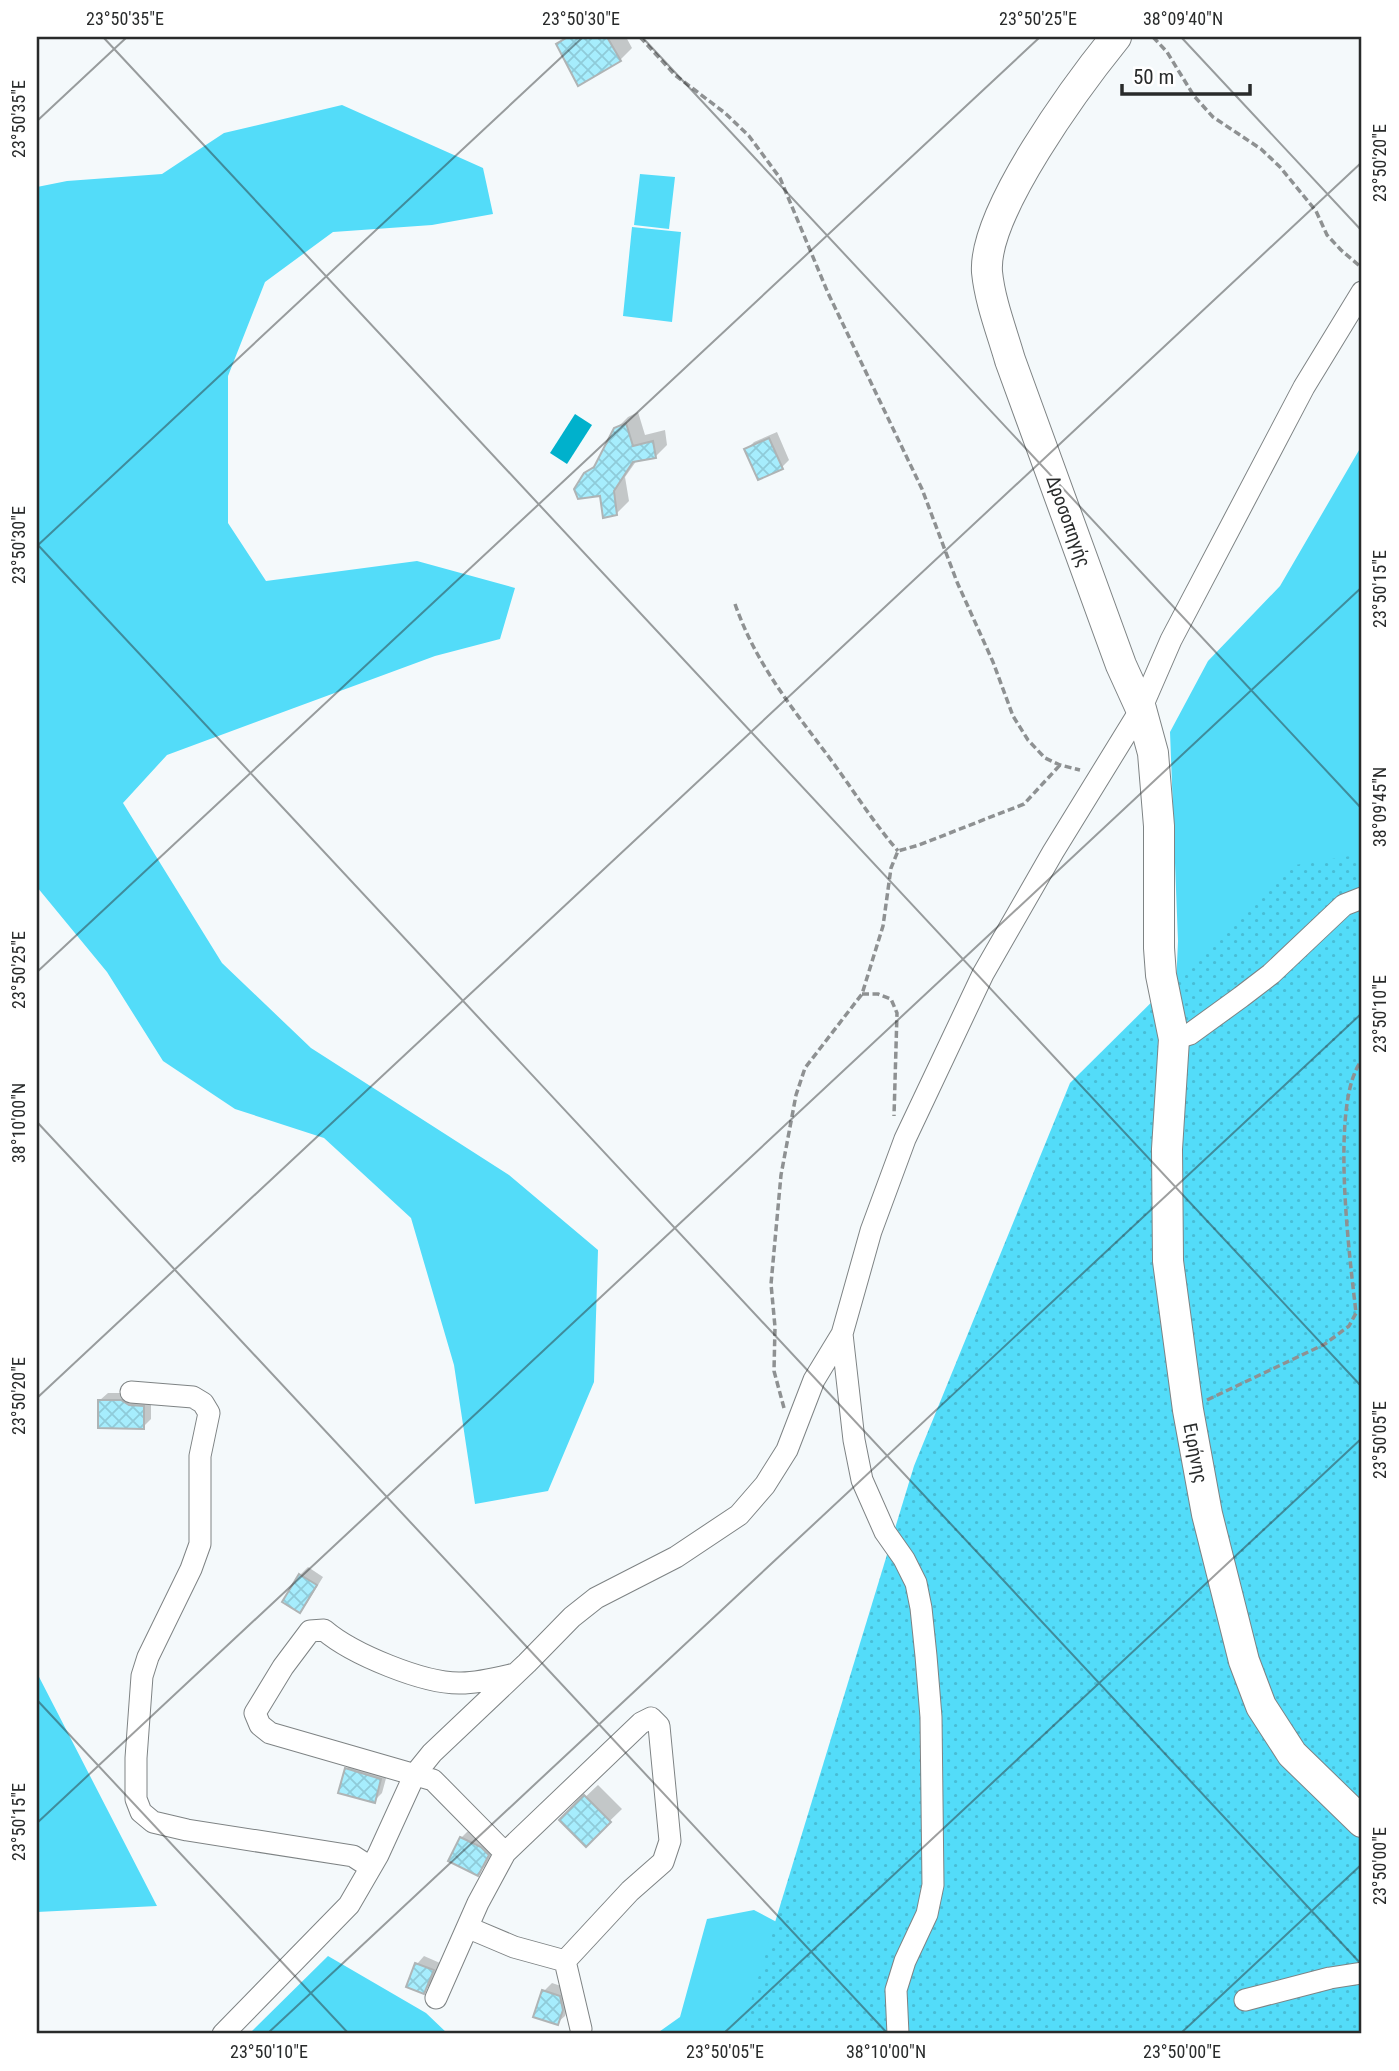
<svg xmlns="http://www.w3.org/2000/svg" width="1399" height="2071" font-family="'Roboto Condensed',sans-serif">
	<style>
		.green { fill: #53dcf9 }
		.park { fill: url(#park-dots) }
		.water { fill: #00b1cc }
		.shadow { fill: #0003 }
		.building { fill: url(#building-cross-hatch); stroke: #afb4b5; stroke-width: 2 }
		.lines { fill: none; stroke-linecap: round; stroke-linejoin: round }
		.street-casing { stroke: #7e8384; stroke-width: 23 }
		.secondary-casing { stroke: #7e8384; stroke-width: 32 }
		.path { stroke: #8e9192; stroke-width: 3.5; stroke-dasharray: 7 3.5; stroke-linecap: butt }
		.street { stroke: #fff; stroke-width: 21 }
		.secondary { stroke: #fff; stroke-width: 30 }
		.ticks { fill: none; stroke: #292b2b; stroke-width: 2; stroke-opacity: 0.45 }
		.labels { text-anchor: middle; stroke-width: 5; stroke-linejoin: round; paint-order: stroke }
		.street-label { font-size: 19px; fill: #292b2b; stroke: #fff }
		.neatline { fill: none; stroke: #292b2b; stroke-width: 2.5 }
		.ticks-label { font-size: 18px; text-anchor: middle; fill: #292b2b }
	</style>
	<defs>
		<pattern id="park-dots" width="8" height="8" patternUnits="userSpaceOnUse" patternTransform="scale(1.75)"><rect width="8" height="8" fill="#53dcf9"/><path d="M2 2h.1M6 6h.1" fill="none" stroke="#48bdd6" stroke-width="1.8" stroke-linecap="round"/></pattern>
		<pattern id="building-cross-hatch" width="8" height="8" patternUnits="userSpaceOnUse" patternTransform="scale(1.75)"><rect width="8" height="8" fill="#a6edfd"/><path d="M0 0l8 8M0 8l8-8" fill="none" stroke="#8fcbd9"/></pattern>
	</defs>
	<rect width="100%" height="100%" fill="#f4f9fb"/>
	<path class="green" d="M342 105 483 168 493 214 432 225 333 232 265 282 228 376V523L266 581 417 561 515 588 500 639 435 656 167 755 123 803 222 963 311 1048 509 1175 598 1250 594 1382 548 1491 475 1504 454 1365 411 1218 324 1138 235 1109 163 1061 107 972 37 887V187L67 181 162 174 224 133Z
		M640 174 675 177 669 229 634 225Z
		M632 227 681 232 672 322 623 316Z
		M1362 445V1045L1173 1054 1178 941 1170 732 1208 661 1280 586Z
		M37 1673 157 1906 37 1912Z
		M754 1910 890 1982 885 2034H656L680 2017 707 1919Z
		M328 1956 426 2013 448 2034H249Z"/>
	<path class="park" d="M1362 854V2034H741L914 1466 1070 1083 1289 866Z"/>
	<path class="water" d="M575 414 592 425 567 464 550 453Z"/>
	<path class="shadow" d="M565 37H626L632 48 620 60 558 44Z
		M638 412 645 435 665 430 667 445 655 457 637 460 625 477 629 501 617 513 585 474 599 461 616 429 628 417Z
		M777 432 789 460 782 467 747 449 754 442Z
		M108 1393H130L151 1399V1419L143 1427 100 1400Z
		M308 1567 323 1577 307 1603 300 1611V1575Z
		M354 1761 388 1771 382 1793 374 1801 346 1769Z
		M598 1785 622 1809 586 1844 561 1820Z
		M469 1830 496 1847 485 1866 477 1874 461 1838Z
		M424 1956 440 1963 431 1984 423 1992 417 1964Z
		M552 1983 567 1988 570 2001 565 2016 557 2023 544 1991Z"/>
	<path class="building" d="M568 37H607L621 61 578 86 556 44Z
		M626 423 633 446 653 441 656 458 633 462 614 491 617 515 603 518 600 496 578 499 574 489 584 473 594 467 614 428Z
		M769 438 783 469 758 480 744 449Z
		M98 1400H121L129 1405 144 1406V1429L98 1428Z
		M299 1574 317 1585 300 1613 282 1602Z
		M345 1768 381 1779 375 1803 338 1793Z
		M584 1795 611 1822 586 1847 559 1820Z
		M460 1837 481 1847 489 1855 478 1876 448 1861Z
		M415 1963 434 1970 424 1994 406 1987Z
		M542 1990 560 1996 563 2010 558 2025 533 2017Z"/>
	<g class="lines">
		<g class="street-casing">
			<path id="street" d="M1174 1039 1190 1034 1241 997 1271 974 1344 905 1362 898
				M842 1334 854 1440 862 1480 885 1532 904 1559 916 1583 921 1608 926 1656 931 1717 933 1885 927 1914 905 1961 896 1990 898 2034
				M131 1392 193 1397 203 1403 209 1413 200 1456V1544L191 1569 148 1657 142 1676 136 1758V1799L141 1812 153 1822 187 1830 353 1856 370 1867
				M505 1853 433 1780 270 1733 260 1725 255 1713 283 1667 310 1631 324 1630C352 1654 424 1684 461 1683 479 1683 498 1678 515 1674
				M469 1928 514 1947 565 1961 581 2029
				M436 1998 478 1903 505 1853 641 1723 651 1718 659 1726 670 1841 663 1862 630 1891 565 1961
				M1245 2000 1330 1978 1362 1973
				M223 2034 349 1905 378 1855 415 1774 432 1753 527 1663 572 1617 596 1598 676 1557 739 1515 765 1485 787 1450 814 1380 842 1334 871 1231 905 1139 983 974 1053 852 1141 709 1171 640 1304 387 1362 292"/>
		</g>
		<g class="secondary-casing">
			<path id="secondary" d="M1116 37C1078 84 983 212 987 272 990 302 1002 332 1010 360L1121 665 1141 709 1153 753 1159 826V948L1161 975 1174 1039 1167 1149 1168 1261 1188 1410 1207 1514 1244 1661 1261 1706 1292 1754 1362 1822"/>
		</g>
		<path class="path" d="M640 37 675 75 725 113 749 136 780 178 828 293 922 489 957 582 993 662 1013 716 1028 740 1045 758 1060 765 1080 770
			M1153 37 1167 52 1194 96 1213 117 1261 149 1280 167 1316 211 1327 235 1341 250 1362 268
			M735 604C757 667 795 711 834 764 855 793 874 823 898 851
			M862 994H878L891 999 897 1013 894 1116
			M1207 1400 1325 1344 1349 1326 1356 1313C1350 1259 1329 1101 1362 1060
			M784 1408 774 1371 775 1327 771 1284 781 1175 796 1095 805 1068 862 994 883 926 891 868 898 851 919 845 1024 804 1060 765"/>
		<use href="#street" class="street"/>
		<use href="#secondary" class="secondary"/>
	</g>
	<path class="ticks" d="M103 37 1362 1387M642 37 1362 809M1181 37 1362 231M37 121 127 37M37 544 1362 1965M37 546 583 37M37 972 1040 37M37 1122 888 2034M37 1398 1362 162M37 1700 349 2034M37 1823 1362 587M267 2034 1362 1013M723 2034 1362 1438M1180 2034 1362 1864"/>
	<g class="labels">
		<g class="street-label">
			<text transform="translate(1069 521) rotate(70)" y="7">Δροσοπηγής</text>
			<text transform="translate(1196 1453) rotate(79)" y="7">Ειρήνης</text>
		</g>
	</g>
	<rect width="1399" height="2071" fill="none" stroke="#ffffff" stroke-width="77"/>
	<path d="M1122 84v10h128v-10" fill="none" stroke="#292b2b" stroke-width="3.5"/>
	<text x="1133" y="84" font-size="21" fill="#292b2b" stroke="#ffffff" stroke-width="5" paint-order="stroke">50 m</text>
	<rect x="38" y="38" width="1322" height="1994" class="neatline"/>
	<g class="ticks-label">
		<text x="125" y="25">23°50'35"E</text>
		<text x="581" y="25">23°50'30"E</text>
		<text x="1038" y="25">23°50'25"E</text>
		<text x="1183" y="25">38°09'40"N</text>
		<text transform="translate(19 119) rotate(-90)" y="6">23°50'35"E</text>
		<text transform="translate(1380 163) rotate(-90)" y="6">23°50'20"E</text>
		<text transform="translate(19 545) rotate(-90)" y="6">23°50'30"E</text>
		<text transform="translate(1380 589) rotate(-90)" y="6">23°50'15"E</text>
		<text transform="translate(1380 807) rotate(-90)" y="6">38°09'45"N</text>
		<text transform="translate(19 970) rotate(-90)" y="6">23°50'25"E</text>
		<text transform="translate(1380 1014) rotate(-90)" y="6">23°50'10"E</text>
		<text transform="translate(19 1123) rotate(-90)" y="6">38°10'00"N</text>
		<text transform="translate(19 1396) rotate(-90)" y="6">23°50'20"E</text>
		<text transform="translate(1380 1440) rotate(-90)" y="6">23°50'05"E</text>
		<text transform="translate(19 1822) rotate(-90)" y="6">23°50'15"E</text>
		<text transform="translate(1380 1866) rotate(-90)" y="6">23°50'00"E</text>
		<text x="269" y="2058">23°50'10"E</text>
		<text x="725" y="2058">23°50'05"E</text>
		<text x="886" y="2058">38°10'00"N</text>
		<text x="1182" y="2058">23°50'00"E</text>
	</g>
</svg>
